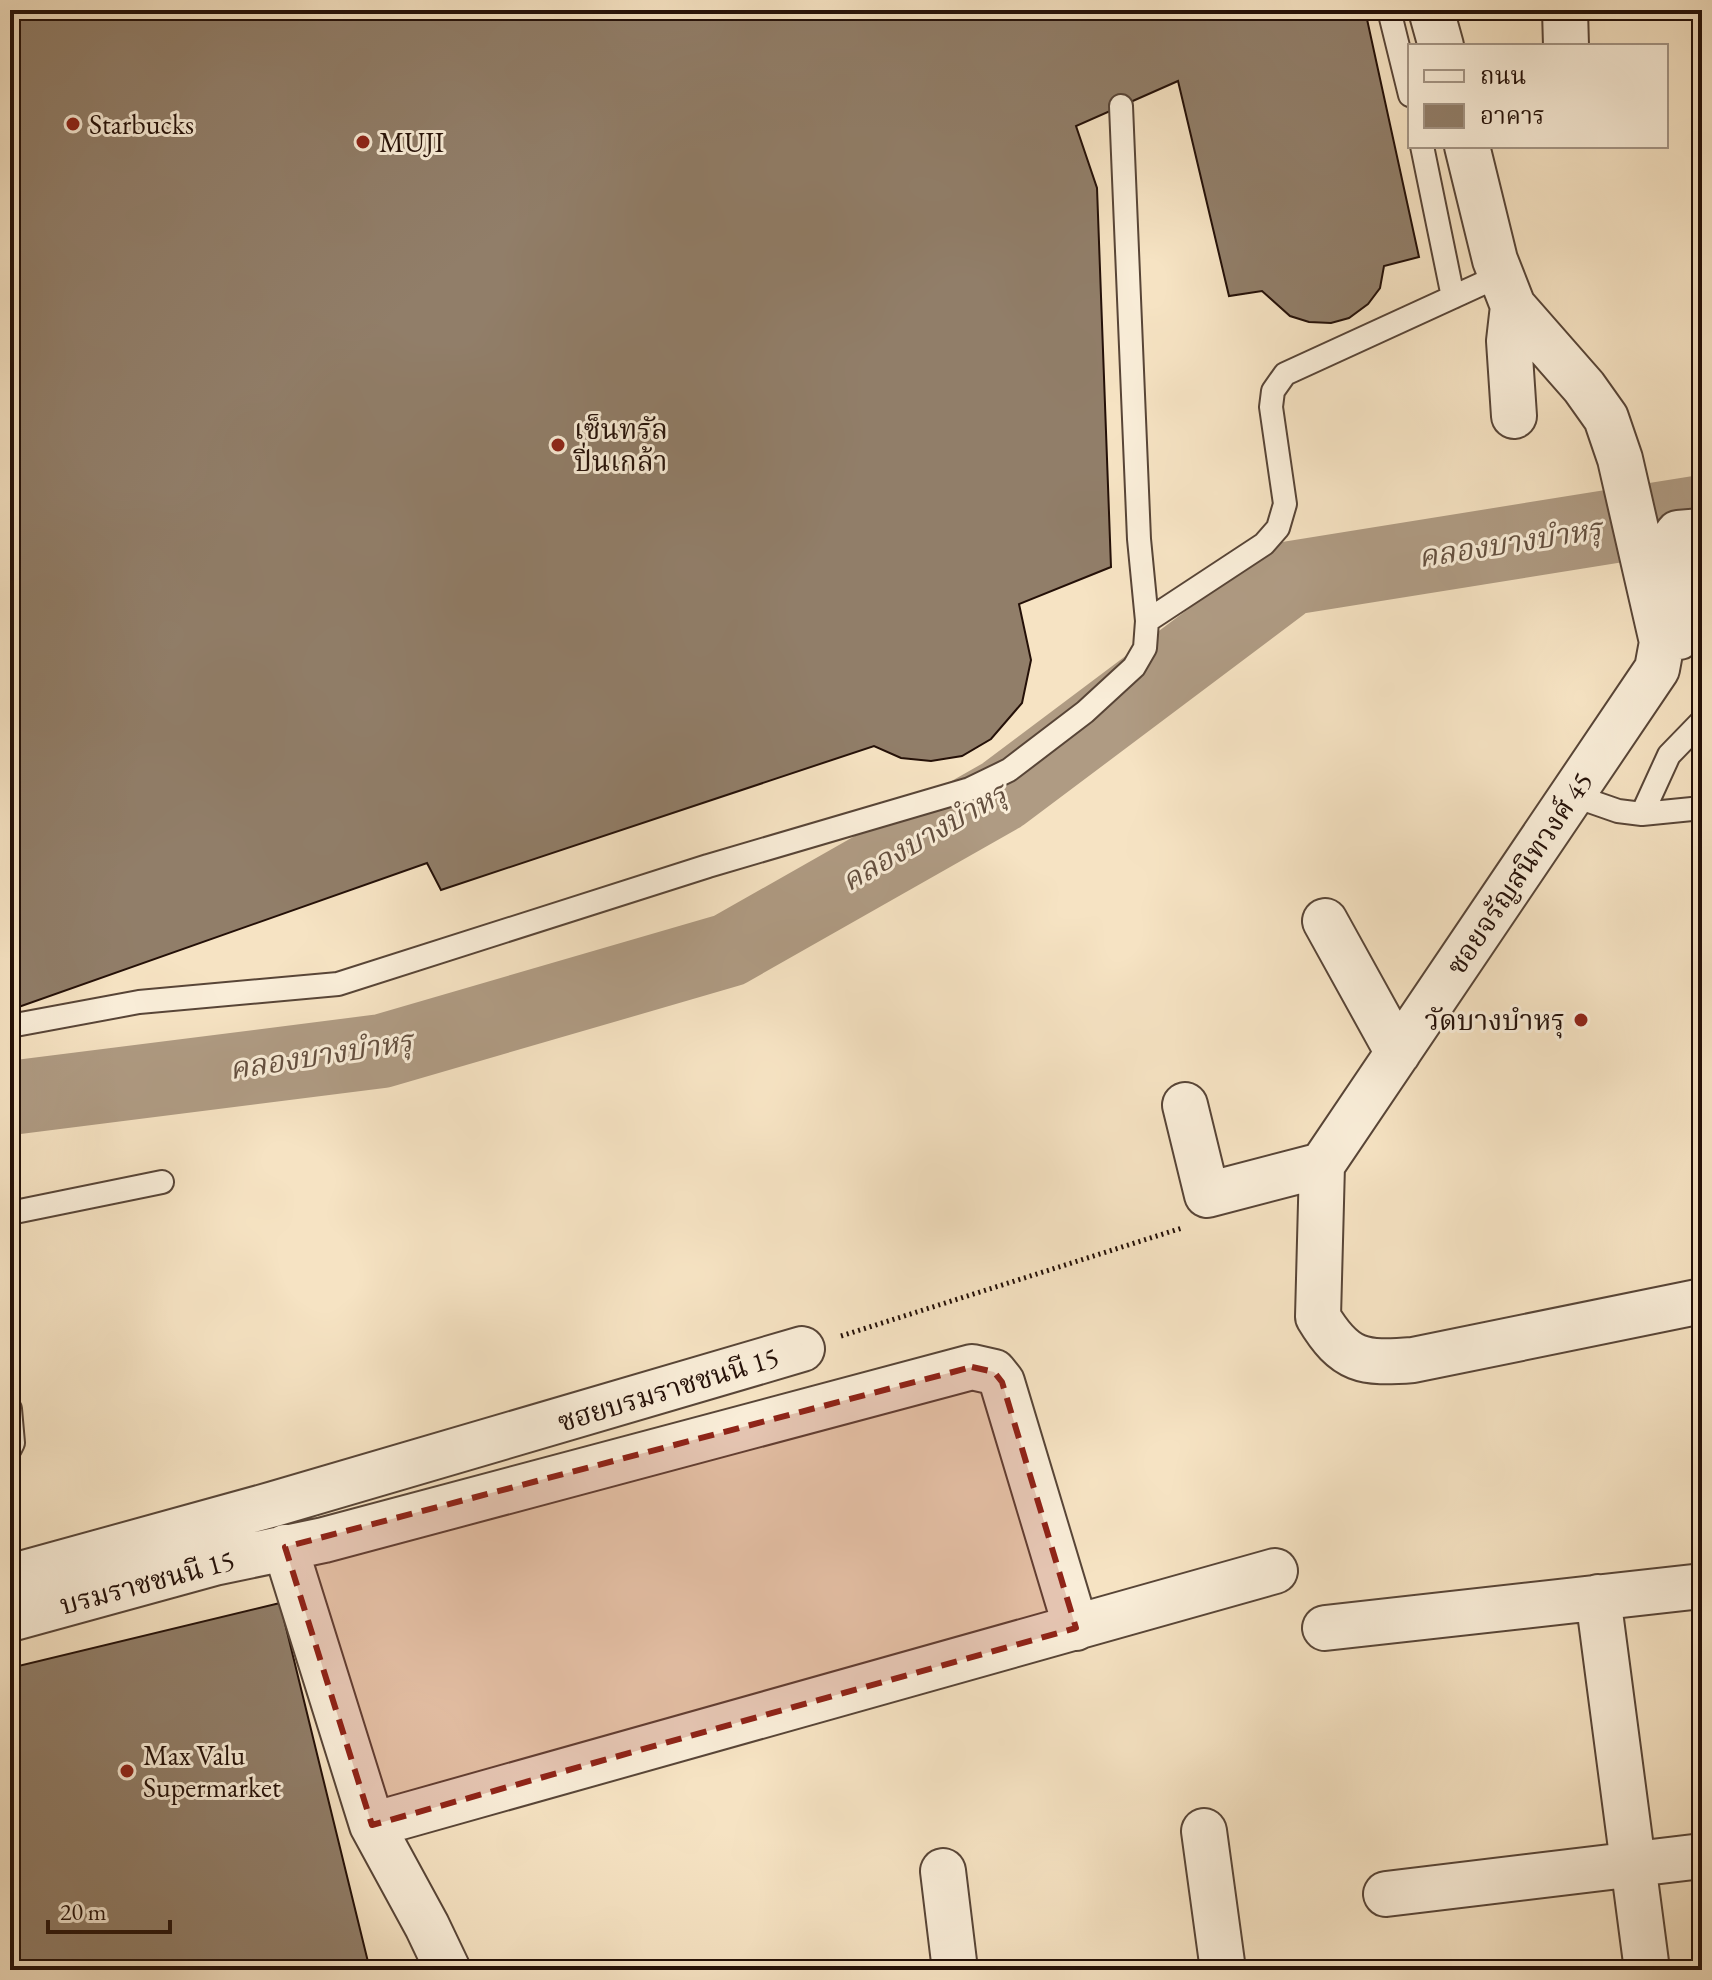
<svg xmlns="http://www.w3.org/2000/svg" width="1712" height="1980" font-family="'EB Garamond','Noto Serif Thai',serif">
	<style>
		.lines { fill: none; stroke-linecap: round; stroke-linejoin: round }
		.river { stroke: #af9b83; stroke-width: 74 }
		.building { fill: #917e69; stroke: #241008; stroke-width: 2 }
		.service-casing { stroke: #584537; stroke-width: 26 }
		.minor-casing { stroke: #584537; stroke-width: 48 }
		.path { stroke: #241008; stroke-width: 5; stroke-dasharray: 2 4; stroke-linecap: butt }
		.service { stroke: #f9edd8; stroke-width: 22 }
		.minor { stroke: #f9edd8; stroke-width: 44 }
		.marked { fill: #8f2418; fill-opacity: 0.2; stroke: #8f2418; stroke-width: 6; stroke-dasharray: 16 10; stroke-linejoin: round }
		.poi-dot { fill: #8f2418; stroke: #f9edd8; stroke-width: 3 }
		.labels { text-anchor: middle; stroke-width: 6; stroke-linejoin: round; paint-order: stroke }
		.poi-label { font-size: 28px; fill: #241008; stroke: #f9edd8; text-anchor: start }
		.street-label { font-size: 28px; fill: #241008; stroke: #f9edd8 }
		.water-label { font-size: 30px; font-style: italic; fill: #634f3f; stroke: #f9edd8 }
	</style>
	<rect width="100%" height="100%" fill="#f6e3c3"/>
	<filter id="stains"><feTurbulence type="fractalNoise" baseFrequency=".0025" numOctaves="4"/><feColorMatrix values="0 0 0 0 .2 0 0 0 0 .09 0 0 0 0 .02 0 0 0 .5 -.17"/></filter>
	<radialGradient id="worn" r=".72"><stop offset=".6" stop-color="#630" stop-opacity="0"/><stop offset="1" stop-color="#630" stop-opacity=".3"/></radialGradient>
	<g class="lines">
		<path class="river" d="M10 1098 382 1051 729 950 1002 795 1291 578 1702 512"/>
	</g>
	<path class="building" d="M16 10H1365L1419 257 1384 266 1380 288 1368 304 1349 318 1331 323 1309 322 1290 316 1262 291 1229 296 1178 81 1076 126 1097 188 1111 567 1019 604 1031 660 1022 703 991 739 962 756 931 761 901 758 874 746 441 890 427 863 13 1009 10 1002V12Z
		M280 1603 370 1970H10V1668Z"/>
	<g class="lines">
		<g class="service-casing">
			<path id="service" d="M1389 10 1410 95
				M1422 146 1453 297
				M1147 621 1264 544 1278 528 1285 504 1271 407 1273 391 1285 374 1501 275
				M1572 795 1618 811 1642 814 1702 808
				M1642 814 1669 755 1702 721
				M10 1026 139 1002 338 984 708 866 970 789 1009 770 1085 712 1134 667 1145 648 1147 621 1139 539 1121 106
				M10 1213 162 1182
				M10 1409 13 1443 10 1449"/>
		</g>
		<g class="minor-casing">
			<path id="minor" d="M1431 10 1441 46
				M1565 10 1566 46
				M1467 146 1495 260 1513 306 1584 387 1606 418 1620 459 1662 642 1657 669 1322 1165 1318 1317C1345 1362 1363 1364 1413 1360L1702 1301
				M1513 306 1509 341 1514 416
				M1679 637 1683 604 1673 540 1678 533 1702 531
				M1325 921 1398 1053
				M1185 1105 1207 1195 1322 1165
				M285 1547 372 1825 427 1926 448 1970
				M10 1577 274 1504 802 1349
				M1598 1597 1647 1970
				M10 1619 214 1563 324 1540 972 1367 994 1372 1002 1382 1076 1628
				M1325 1628 1702 1586
				M372 1825 1275 1571
				M1204 1831 1223 1970
				M943 1871 955 1970
				M1386 1894 1702 1856"/>
		</g>
		<path class="path" d="M841 1336 1182 1228"/>
		<use href="#service" class="service"/>
		<use href="#minor" class="minor"/>
	</g>
	<path class="marked" d="M972 1367 994 1372 1002 1382 1076 1628 372 1825 285 1547Z"/>
	<g class="poi-dot">
		<circle cx="73" cy="124" r="8"/>
		<circle cx="363" cy="142" r="8"/>
		<circle cx="558" cy="445" r="8"/>
		<circle cx="1581" cy="1020" r="8"/>
		<circle cx="127" cy="1771" r="8"/>
	</g>
	<g class="labels">
		<g class="poi-label">
			<text x="89" y="134">Starbucks</text>
			<text x="379" y="152">MUJI</text>
			<text x="574" y="439">เซ็นทรัล<tspan x="574" dy="32">ปิ่นเกล้า</tspan></text>
			<text x="1565" y="1030" text-anchor="end">วัดบางบำหรุ</text>
			<text x="143" y="1765">Max Valu<tspan x="143" dy="32">Supermarket</tspan></text>
		</g>
		<g class="street-label">
			<text transform="translate(1519 873) rotate(-56)" y="10">ซอยจรัญสนิทวงศ์ 45</text>
			<text transform="translate(668 1389) rotate(-17)" y="10">ซฮยบรมราชชนนี 15</text>
			<text transform="translate(147 1582) rotate(-15)" y="10">บรมราชชนนี 15</text>
		</g>
		<g class="water-label">
			<text transform="translate(1510 543) rotate(-9)" y="10">คลองบางบำหรุ</text>
			<text transform="translate(924 837) rotate(-30)" y="10">คลองบางบำหรุ</text>
			<text transform="translate(321 1055) rotate(-9)" y="10">คลองบางบำหรุ</text>
		</g>
	</g>
	<rect width="1712" height="1980" fill="none" stroke="#f6e3c3" stroke-width="40"/>
	<rect x="12" y="12" width="1688" height="1956" fill="none" stroke="#241008" stroke-width="4"/>
	<rect x="20" y="20" width="1672" height="1940" fill="none" stroke="#241008" stroke-width="2"/>
	<rect x="1408" y="44" width="260" height="104" fill="#f9edd8" stroke="#a49585" stroke-width="2"/>
	<rect x="1424" y="70" width="40" height="12" fill="#f9edd8" stroke="#a49585" stroke-width="2"/>
	<text x="1480" y="84" font-size="24" fill="#241008">ถนน</text>
	<rect x="1424" y="104" width="40" height="24" fill="#917e69" stroke="#a49585" stroke-width="2"/>
	<text x="1480" y="124" font-size="24" fill="#241008">อาคาร</text>
	<path d="M48 1920v12h122v-12" fill="none" stroke="#241008" stroke-width="4"/>
	<text x="60" y="1920" font-size="24" fill="#241008" stroke="#f9edd8" stroke-width="6" paint-order="stroke">20 m</text>
	<rect width="100%" height="100%" filter="url(#stains)"/>
	<rect width="100%" height="100%" fill="url(#worn)"/>
</svg>
